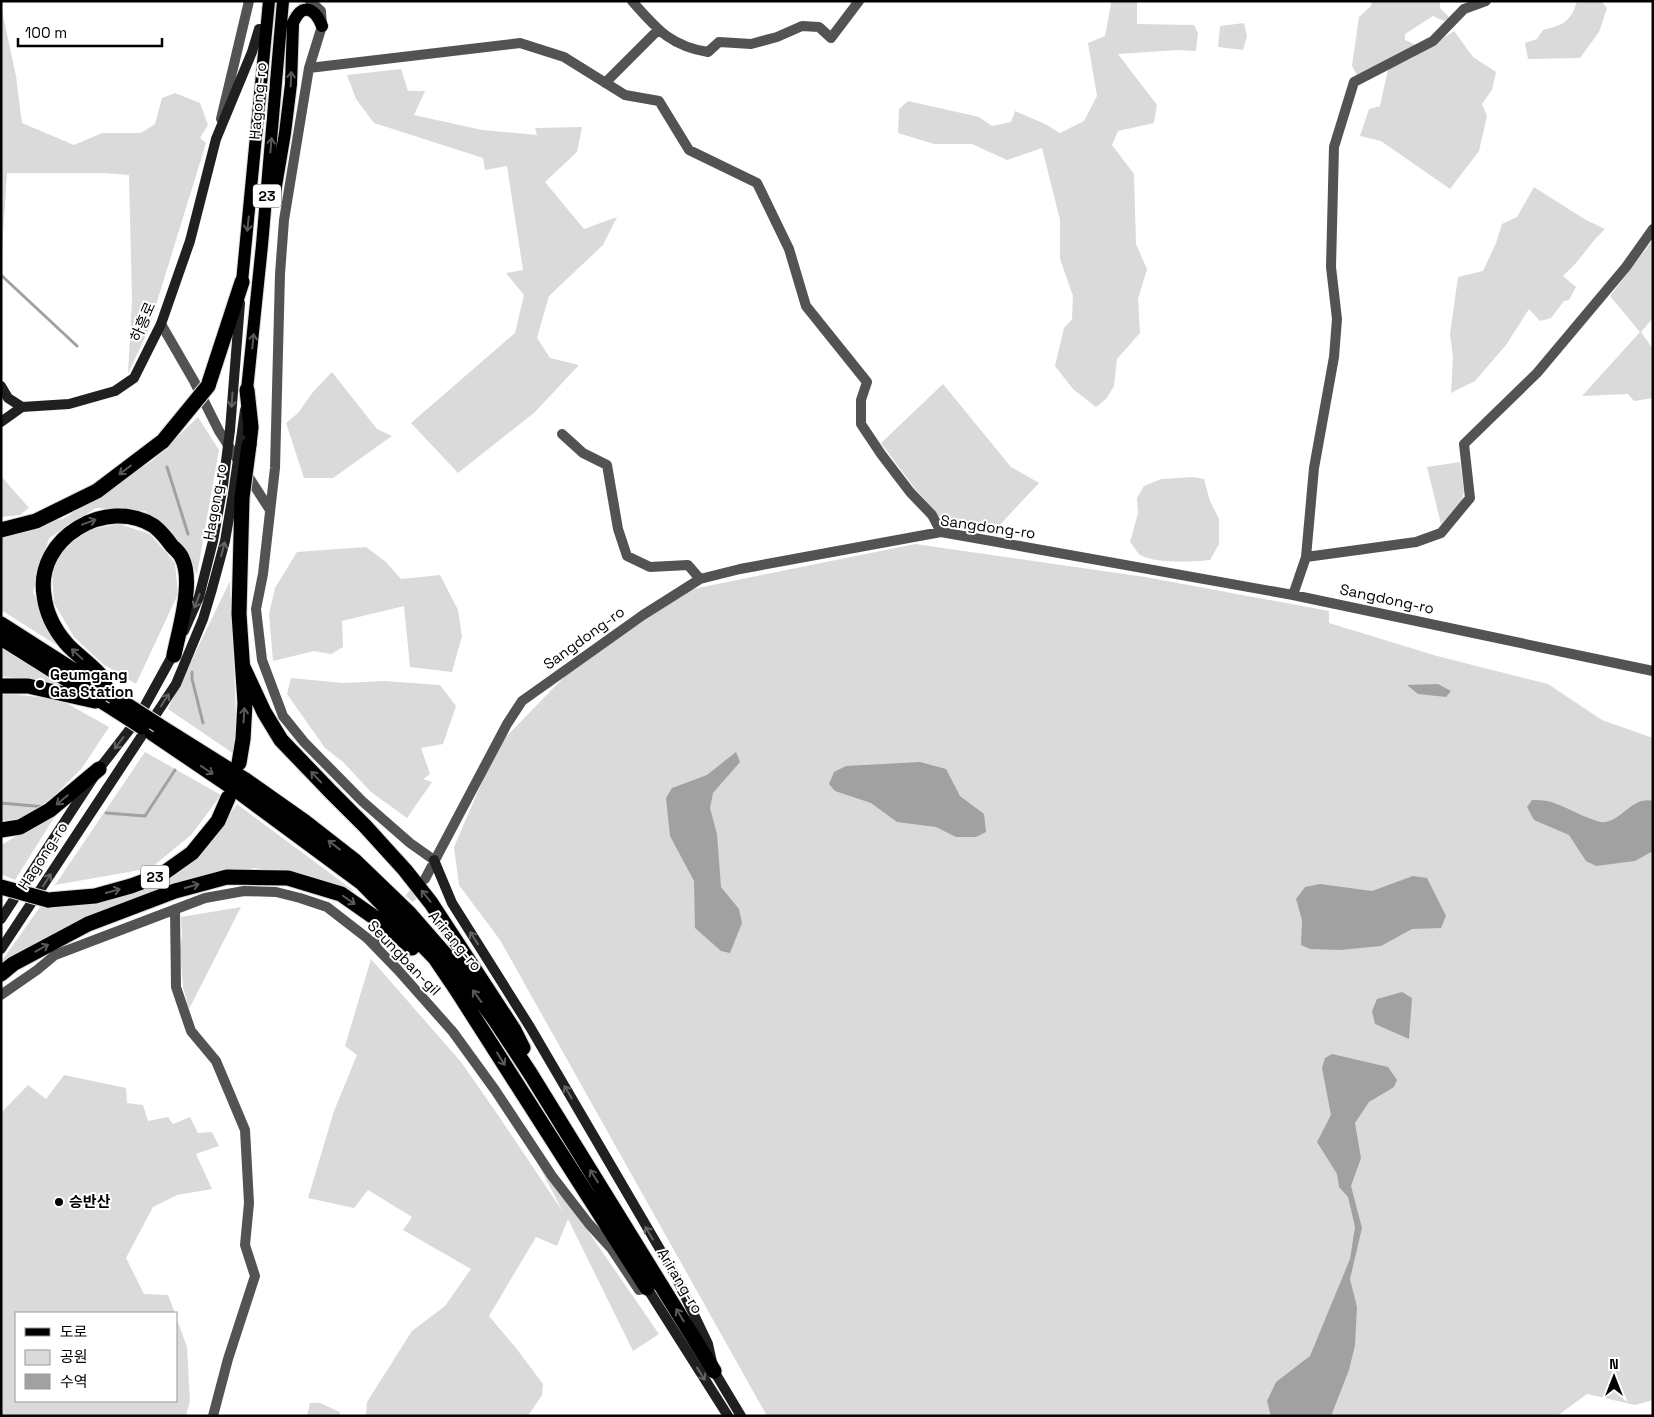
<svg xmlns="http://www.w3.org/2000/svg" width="1654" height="1417" font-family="'Space Grotesk','Noto Sans KR',sans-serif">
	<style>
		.green { fill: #dadada }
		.water { fill: #a1a1a1 }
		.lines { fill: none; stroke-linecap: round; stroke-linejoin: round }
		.stream { stroke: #a1a1a1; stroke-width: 3 }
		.street-tunnel { stroke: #d9d9d9; stroke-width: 10; stroke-dasharray: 10 5; stroke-linecap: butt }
		.primary-casing { stroke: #dbdbdb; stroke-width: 14 }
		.highway-casing { stroke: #dbdbdb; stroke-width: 17 }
		.street { stroke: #535353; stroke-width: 10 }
		.secondary { stroke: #202020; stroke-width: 10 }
		.primary { stroke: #000; stroke-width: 12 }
		.highway { stroke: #000; stroke-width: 15 }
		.highway-bridge-casing { stroke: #dbdbdb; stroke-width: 17; stroke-linecap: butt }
		.secondary-bridge { stroke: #202020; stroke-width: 10 }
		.highway-bridge { stroke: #000; stroke-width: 15 }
		.oneway { stroke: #595959 }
		.oneway2 { stroke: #636363 }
		.poi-dot { fill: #000; stroke: #fff; stroke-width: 2 }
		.labels { text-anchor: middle; stroke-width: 4; stroke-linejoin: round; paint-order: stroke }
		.shield { fill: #fff; stroke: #4c4c4c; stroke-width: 1 }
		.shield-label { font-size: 14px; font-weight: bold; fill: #000 }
		.street-label { font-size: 15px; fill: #000; stroke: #fff }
		.poi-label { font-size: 15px; font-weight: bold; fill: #000; stroke: #fff; text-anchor: start }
	</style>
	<rect width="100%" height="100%" fill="#fff"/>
	<path class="green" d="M1110 1H1137V24L1194 25 1198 33 1196 51 1178 50 1118 54 1157 105 1154 123 1118 131 1112 145 1134 174 1136 244 1147 269 1138 299 1140 333 1117 359 1114 386 1106 399 1096 407 1073 389 1055 366 1064 328 1072 319 1073 296 1060 259V220L1042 148 1007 160 972 144H934L898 133 899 109 908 101 979 117 992 126 1011 122 1015 111 1045 124 1060 133 1084 121 1097 96 1088 43 1105 36 1111 4Z
		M1372 1H1440V8L1450 18 1444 21 1433 16 1405 34V40L1416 45 1403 53 1357 75 1352 66 1359 17 1371 6Z
		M1577 1H1601L1607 8 1599 32 1580 58 1528 59 1525 43 1537 39 1543 30C1563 25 1571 22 1577 1Z
		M1 6 16 76 22 123 74 145 102 133H141L155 124 162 98 175 93 200 103 208 125 200 138 206 143 148 331 128 374 132 300 129 175 103 173H7L1 265Z
		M1244 23 1247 36 1243 50 1218 47 1220 26Z
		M1454 31 1473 57 1496 72 1492 90 1482 104 1487 116 1479 151 1450 189 1381 141 1360 136 1369 109 1380 106 1388 69 1414 57Z
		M401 69 408 91H425L414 115 482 130 537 135 535 128 582 127 577 152 545 182 584 229 617 217 603 245 549 296 537 338 550 358 579 365 535 412 458 473 411 423 515 333 524 295 506 273 523 270 507 166 485 170 483 158 374 123 356 99 347 75Z
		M1534 187 1586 220 1605 229 1596 238 1576 263 1563 276 1576 287 1569 300 1564 301 1551 318 1540 321 1529 309 1506 345 1475 381 1451 393 1453 357 1450 334 1458 277 1483 271 1496 243 1502 224 1517 217Z
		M1653 240V318L1641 332 1653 349V398L1634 401 1628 394 1582 396 1640 332 1610 296Z
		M332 372 377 429 392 436 333 478H304L286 423 298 413 313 392Z
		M943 384 1011 467 1039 483 995 530 947 526 913 486 881 443Z
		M198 417 219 450 197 574 176 538 145 511 96 508 49 538 33 592 58 646 1 610V532L63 519 152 461Z
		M1460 462 1464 492 1462 500 1441 524 1427 467Z
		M1 476 29 508 20 515 1 517Z
		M1193 477 1204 479 1210 501 1219 519V544L1210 560C1195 562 1151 564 1139 554 1136 551 1133 545 1130 542L1138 513 1137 498 1144 486 1161 479Z
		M119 524 150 534 175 563 178 594 136 684 103 664 74 637 54 603 52 573 65 545 82 531Z
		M915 544 1145 577 1329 611V623L1437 656 1548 684 1602 720 1653 738V1400L1635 1405 1587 1394 1557 1416H767L500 940 459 885 454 847 498 745 569 672 688 590Z
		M366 547 386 562 401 579 440 575 458 610 462 636 452 672 410 667 404 606 342 621 343 647 331 654 314 651 273 661 269 614 275 588 297 552Z
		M230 581 236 714 234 754 168 709Z
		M1 648 60 684 1 676Z
		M291 678 343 683 384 681 440 685 456 706 443 744 421 748 430 774 423 779 432 782 407 818 371 792 343 762 325 748 287 694Z
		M8 694 59 699 109 727 82 768 49 801 22 818 1 821V695Z
		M145 752 221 795 191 835 151 868 55 885Z
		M237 804 354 891 255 868 191 880 63 928 1 969V962L40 907 97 904 170 878 209 844Z
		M57 813 15 880 1 874V845Z
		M241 907 189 1009 183 987 180 949 182 935 181 917Z
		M371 959 461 1062 500 1118 563 1212 537 1162 592 1237 659 1334 633 1351 568 1219 557 1246 536 1237 489 1316 516 1348 543 1384 542 1395 528 1416H366L367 1402 412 1331 445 1306 471 1269 403 1230 412 1217 368 1190 354 1208 308 1198 334 1111 357 1055 345 1046Z
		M64 1075 126 1088 127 1103 143 1105 148 1121 168 1117 173 1124 190 1117 198 1133 212 1132 219 1146 196 1154 212 1189 177 1195 153 1207 126 1258 144 1294 168 1295 175 1313H16V1401H176V1317L187 1347 190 1401 186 1416H1V1113L28 1085 46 1099Z
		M310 1403H320L340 1412V1416H307Z"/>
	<path class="water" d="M1438 684 1451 691 1446 697 1418 694 1407 685Z
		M736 752 740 762 713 793 710 808 717 834 721 887 739 909 742 923 730 953 721 951 695 928 694 881 670 836 666 798 672 788 707 775Z
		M920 762 946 769 960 796 984 814 986 832 976 837H956L936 827 897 822 871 803 835 791 829 784 834 772 846 766Z
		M1532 800C1537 800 1543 800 1547 801 1561 803 1594 824 1605 822 1623 820 1632 796 1653 801V851L1635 861 1596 866 1586 861 1569 835 1534 820 1527 807Z
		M1413 876 1427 878 1446 916 1441 928 1412 929 1381 946 1340 950 1310 949 1301 945 1302 920 1296 899 1305 887 1320 884 1372 891Z
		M1402 992 1412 998 1409 1039 1375 1024 1372 1011 1377 999Z
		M1332 1054 1388 1067 1397 1080 1394 1087 1369 1102 1355 1123 1361 1158 1351 1186 1362 1228 1350 1279 1357 1307 1355 1345 1349 1370 1331 1416H1271L1267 1401 1276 1382 1310 1356 1350 1259 1355 1227 1348 1197 1339 1187 1337 1174 1317 1142 1331 1115 1322 1068 1325 1058Z"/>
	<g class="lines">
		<path class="stream" d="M1 275 77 346
			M167 467 188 534
			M192 672V679L203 723
			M1 803 46 807
			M106 813 145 816 175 770"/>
		<path class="street-tunnel" d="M400 911 422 883"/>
		<g class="primary-casing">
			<path id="primary" d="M274 198 285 133 291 84 293 23C302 2 315 8 322 26
				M242 282 269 1
				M247 390 262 245 283 1"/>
		</g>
		<g class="highway-casing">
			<path id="highway" d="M208 386 242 282
				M247 390 251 427 249 445
				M1 530 36 521 97 491 163 441
				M1 624 109 693
				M1 638 114 709
				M243 667 264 712 281 740 331 792 365 826 405 870 431 903 514 1030 523 1048
				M1 686H28L95 701
				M106 691C105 688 105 683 104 680 100 671 74 653 66 643 54 629 46 613 44 595 35 538 107 496 154 526 160 531 167 539 172 546 175 549 180 553 182 558 194 582 179 630 174 655
				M158 725 244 779 305 822 355 861 409 913 457 968 495 1020 530 1073 714 1371
				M152 733 239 792 362 883 435 958 456 989 647 1288
				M239 763 243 739 245 703 239 614 242 498
				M1 830 20 827 50 810 99 769
				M48 900 95 896 131 886 161 875 192 853 218 821 228 798
				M1 974 13 964 88 924 175 891 227 877 288 878 341 894 391 929 412 948"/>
		</g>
		<path class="street" d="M310 1 321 11 322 26 309 68 284 220 280 274 275 468 263 574 256 609 262 660 283 716 304 742 362 801 410 843 434 860
			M632 1C657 29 670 46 708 52L719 42 751 44 777 37 802 26 819 27 831 38 859 1
			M309 68 520 43 564 57 625 95 659 101 689 150 757 183 789 249 806 306 867 382 861 400V424L881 454 910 492 932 515 941 532
			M605 83 658 30
			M221 119 249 1
			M161 324 194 381 219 431 270 510
			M562 434 583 453 607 465 618 529 627 556 650 567 688 565 700 579
			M1306 557 1416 542 1441 533 1470 498 1464 444 1537 373 1626 267 1653 229
			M1293 595 1306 557 1314 468 1334 357 1337 319 1331 267 1334 147 1354 82 1433 41 1464 9 1486 1
			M425 879 507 724 522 701 643 615 700 579 740 569 941 532 1293 595 1653 671
			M175 909 176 987 191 1031 216 1061 245 1130 249 1203 245 1245 255 1276 228 1359 213 1416
			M374 945 383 934
			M1 995 37 970 55 955 205 898 244 891 276 892 300 898 327 907 367 938 398 970 453 1032 495 1090 552 1176 589 1224 611 1248 639 1290 647 1288"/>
		<path class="secondary" d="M1 386 8 398 22 407
			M1 422 22 407 69 404 115 391 134 378 161 324 190 241 216 139 252 52 259 29H266
			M230 430 240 303
			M241 439 245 410
			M184 631 199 597 213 541 223 485
			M434 860 452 903 530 1027 675 1275 708 1344 714 1371 741 1416
			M1 919 99 769 137 720 176 649
			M1 949 176 684 203 619 212 589 225 541 233 494
			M647 1288 728 1416"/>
		<use href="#primary" class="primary"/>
		<use href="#highway" class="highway"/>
		<g class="highway-bridge-casing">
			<path id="highway-bridge" d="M163 441 208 386
				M242 498 249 445
				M110 694 158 725
				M114 709 142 727
				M1 887 48 900"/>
		</g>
		<path class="secondary-bridge" d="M223 485 230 430
			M233 494 241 439"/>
		<use href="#highway-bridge" class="highway-bridge"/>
	</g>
	<defs><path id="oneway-shaft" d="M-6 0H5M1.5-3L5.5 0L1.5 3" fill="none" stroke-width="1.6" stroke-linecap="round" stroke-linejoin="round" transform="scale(1.25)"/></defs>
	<g class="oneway">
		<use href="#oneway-shaft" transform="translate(291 79) rotate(-87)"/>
		<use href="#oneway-shaft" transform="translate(271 145) rotate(-85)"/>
		<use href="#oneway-shaft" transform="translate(248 224) rotate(96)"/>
		<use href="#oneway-shaft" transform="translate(253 341) rotate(-84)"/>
		<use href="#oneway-shaft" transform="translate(125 470) rotate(143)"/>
		<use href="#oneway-shaft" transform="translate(89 522) rotate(-20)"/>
		<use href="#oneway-shaft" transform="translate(77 654) rotate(-137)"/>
		<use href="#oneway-shaft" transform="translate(244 715) rotate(-86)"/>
		<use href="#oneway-shaft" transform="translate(207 770) rotate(34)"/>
		<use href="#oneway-shaft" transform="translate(316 777) rotate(-133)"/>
		<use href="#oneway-shaft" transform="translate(62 800) rotate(140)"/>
		<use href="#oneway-shaft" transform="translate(334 845) rotate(-142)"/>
		<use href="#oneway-shaft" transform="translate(192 886) rotate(-16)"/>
		<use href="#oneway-shaft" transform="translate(113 891) rotate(-15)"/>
		<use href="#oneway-shaft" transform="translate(426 896) rotate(-129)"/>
		<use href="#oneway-shaft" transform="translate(349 900) rotate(35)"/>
		<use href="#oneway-shaft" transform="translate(42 948) rotate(-29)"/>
		<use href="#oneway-shaft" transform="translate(477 996) rotate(-126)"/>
		<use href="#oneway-shaft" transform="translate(501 1059) rotate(58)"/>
		<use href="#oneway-shaft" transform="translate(594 1176) rotate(-122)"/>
		<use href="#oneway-shaft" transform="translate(680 1315) rotate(-121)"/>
	</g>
	<g class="oneway2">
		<use href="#oneway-shaft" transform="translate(232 400) rotate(94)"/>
		<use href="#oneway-shaft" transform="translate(223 549) rotate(-75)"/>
		<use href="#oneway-shaft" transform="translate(197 601) rotate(111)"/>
		<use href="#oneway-shaft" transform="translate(165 700) rotate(-57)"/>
		<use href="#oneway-shaft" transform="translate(119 743) rotate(127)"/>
		<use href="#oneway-shaft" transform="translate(47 880) rotate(-57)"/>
		<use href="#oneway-shaft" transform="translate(474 938) rotate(-122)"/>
		<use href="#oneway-shaft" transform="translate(568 1092) rotate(-120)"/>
		<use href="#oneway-shaft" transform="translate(649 1233) rotate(-121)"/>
		<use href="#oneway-shaft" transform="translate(701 1374) rotate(58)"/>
	</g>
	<g class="poi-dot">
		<circle cx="40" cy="684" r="5"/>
		<circle cx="59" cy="1202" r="5"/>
	</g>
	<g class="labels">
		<g class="shield">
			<rect x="253" y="184.5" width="28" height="23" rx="4"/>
			<rect x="141" y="865.5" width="28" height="23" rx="4"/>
		</g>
		<g class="shield-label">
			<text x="267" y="201">23</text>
			<text x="155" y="882">23</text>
		</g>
		<g class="street-label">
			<text transform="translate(258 101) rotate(-85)" y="5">Hagong-ro</text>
			<text transform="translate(143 322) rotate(-67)" y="5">하흥로</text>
			<text transform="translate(215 502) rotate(-80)" y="5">Hagong-ro</text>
			<text transform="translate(988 527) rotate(8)" y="5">Sangdong-ro</text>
			<text transform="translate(1387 599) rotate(12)" y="5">Sangdong-ro</text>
			<text transform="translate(584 638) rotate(-36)" y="5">Sangdong-ro</text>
			<text transform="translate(43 856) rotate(-57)" y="5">Hagong-ro</text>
			<text transform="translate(455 941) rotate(50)" y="5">Arirang-ro</text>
			<text transform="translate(404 958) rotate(46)" y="5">Seungban-gil</text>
			<text transform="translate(680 1281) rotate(59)" y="5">Arirang-ro</text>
		</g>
		<g class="poi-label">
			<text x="50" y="680">Geumgang<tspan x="50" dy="17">Gas Station</tspan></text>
			<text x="69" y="1207">승반산</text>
		</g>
	</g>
	<rect width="1654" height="1417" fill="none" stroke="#000000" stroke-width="5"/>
	<rect x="15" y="1312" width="162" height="90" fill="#ffffff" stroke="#999999"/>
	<rect x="25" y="1328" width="25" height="8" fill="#000000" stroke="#999999"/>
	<text x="60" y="1337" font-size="15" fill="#000000">도로</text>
	<rect x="25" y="1350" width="25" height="15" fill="#dadada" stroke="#999999"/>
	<text x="60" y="1362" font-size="15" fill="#000000">공원</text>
	<rect x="25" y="1374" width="25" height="15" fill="#a1a1a1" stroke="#999999"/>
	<text x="60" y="1387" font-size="15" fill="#000000">수역</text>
	<g transform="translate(1614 1377)" stroke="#ffffff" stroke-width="4" paint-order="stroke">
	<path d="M0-4L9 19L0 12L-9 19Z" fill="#000000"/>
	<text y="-8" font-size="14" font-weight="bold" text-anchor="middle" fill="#000000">N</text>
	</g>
	<path d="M18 38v8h144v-8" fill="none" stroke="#000000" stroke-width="2.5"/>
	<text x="25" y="38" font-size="15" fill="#000000" stroke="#ffffff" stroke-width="4" paint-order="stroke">100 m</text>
</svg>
